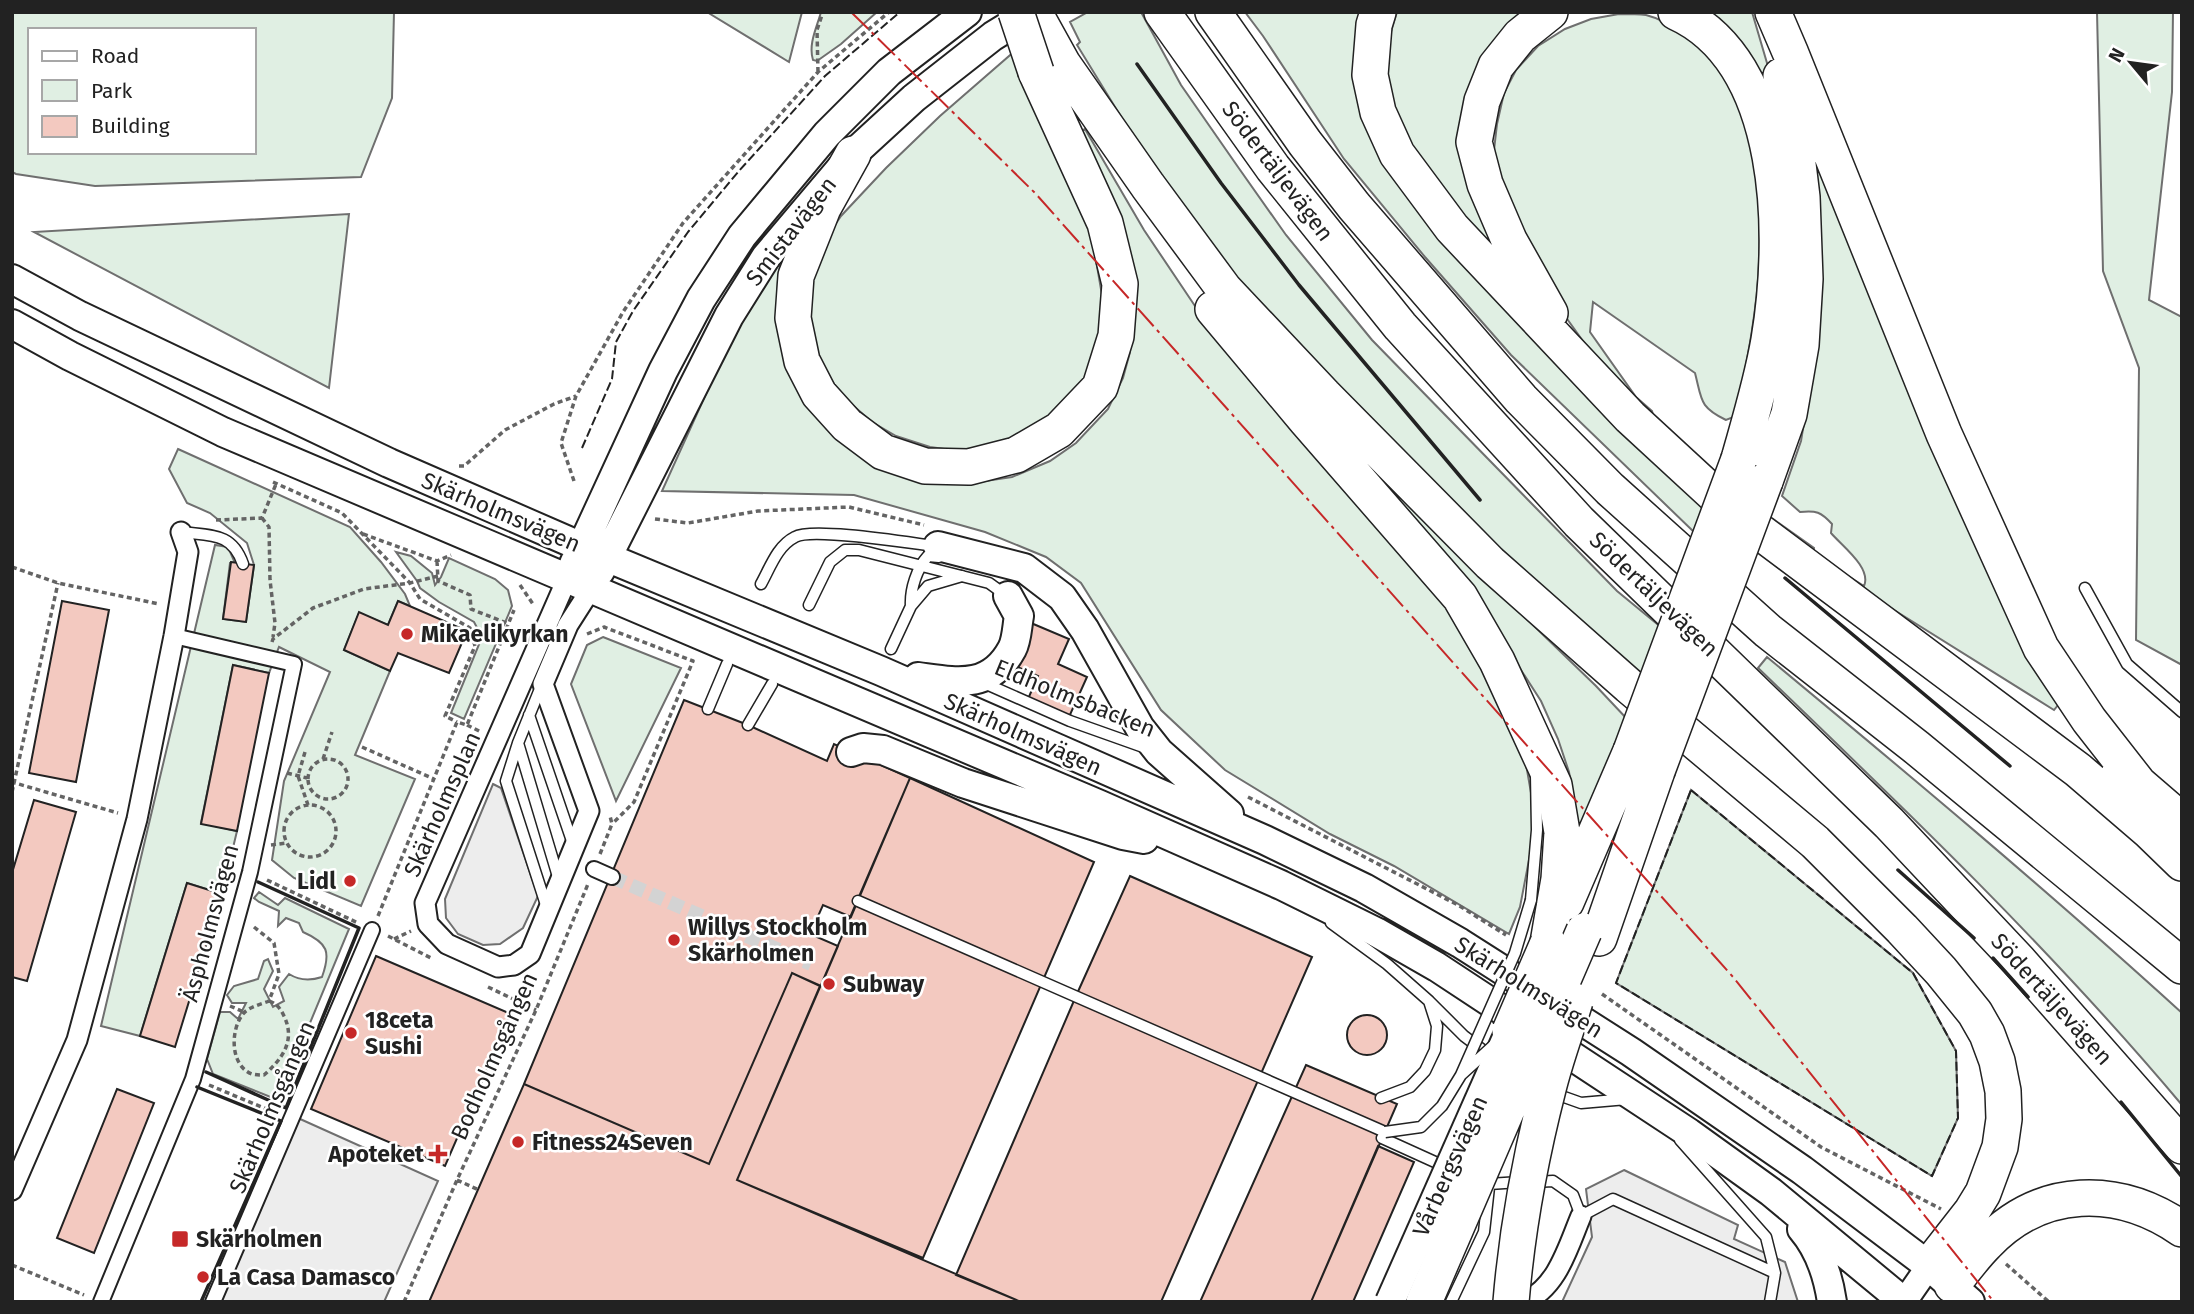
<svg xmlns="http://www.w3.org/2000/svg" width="2194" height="1314" font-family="'Fira Sans',sans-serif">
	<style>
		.green { fill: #e0efe3; stroke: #6f6f6f; stroke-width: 2; fill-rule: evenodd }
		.parking { fill: #ededed; stroke: #6f6f6f; stroke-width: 2 }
		.building { fill: #f3c9c0; stroke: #222; stroke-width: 2 }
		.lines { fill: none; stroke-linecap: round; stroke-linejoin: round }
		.pedestrian-tunnel { stroke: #d3d3d3; stroke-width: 14; stroke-dasharray: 14 7; stroke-linecap: butt }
		.service-casing { stroke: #222; stroke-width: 13 }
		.pedestrian-casing { stroke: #222; stroke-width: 18 }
		.minor-casing { stroke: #222; stroke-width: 23 }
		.tertiary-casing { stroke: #222; stroke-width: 28 }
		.secondary-casing { stroke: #222; stroke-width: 32 }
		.motorway-casing { stroke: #222; stroke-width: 38 }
		.path { stroke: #646464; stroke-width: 3.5; stroke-dasharray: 5 3.5; stroke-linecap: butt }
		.service { stroke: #fff; stroke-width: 10 }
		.pedestrian { stroke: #fff; stroke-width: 14 }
		.minor { stroke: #fff; stroke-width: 19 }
		.tertiary { stroke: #fff; stroke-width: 24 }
		.secondary { stroke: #fff; stroke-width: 28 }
		.motorway { stroke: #fff; stroke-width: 35 }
		.service-bridge-casing { stroke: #222; stroke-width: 13; stroke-linecap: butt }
		.secondary-bridge-casing { stroke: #222; stroke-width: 32; stroke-linecap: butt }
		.motorway-bridge-casing { stroke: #222; stroke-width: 38; stroke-linecap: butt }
		.service-bridge { stroke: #fff; stroke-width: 10 }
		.secondary-bridge { stroke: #fff; stroke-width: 28 }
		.motorway-bridge { stroke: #fff; stroke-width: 35 }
		.fence { stroke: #222; stroke-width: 2; stroke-dasharray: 9 3.5; stroke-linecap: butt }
		.wall { stroke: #222; stroke-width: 3.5 }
		.power { stroke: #c62828; stroke-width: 2; stroke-dasharray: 24 5 3.5 5; stroke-linecap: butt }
		.poi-dot { fill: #c62828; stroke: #fff; stroke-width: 2.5 }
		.labels { text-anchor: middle; stroke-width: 5; stroke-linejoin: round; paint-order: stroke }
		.street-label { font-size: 23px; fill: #222; stroke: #fff }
		.poi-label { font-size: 23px; font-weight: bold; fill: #222; stroke: #fff; text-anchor: start }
	</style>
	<rect width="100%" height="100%" fill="#fff"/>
	<path class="green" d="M12 12H394L392 98 361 177 95 186 16 174 12 172ZM30 30H254V152H30Z
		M707 12H802L789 62Z
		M821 12H877L841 44 817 61 813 60C808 44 817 27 821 12Z
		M1088 12H1141L1181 85 1238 167 1286 235 1372 340 1617 591 1662 628 1643 678 1597 647 1216 261 1153 169 1077 45 1080 42 1070 22Z
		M1245 12H1370L1376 134 1707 506 1696 534 1511 355 1425 257 1344 159 1263 36Z
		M1397 12H1530L1471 94 1509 273 1410 156 1385 82 1387 45Z
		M1709 12H1752L1782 114 1731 33Z
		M2097 12H2173L2172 92 2149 300 2182 317V665L2136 640 2139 368 2103 271Z
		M1619 14C1628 14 1637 14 1646 15 1658 18 1674 27 1684 34 1755 85 1762 182 1759 262 1757 314 1746 365 1736 416L1726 420C1699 407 1702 400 1695 373L1593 302 1590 332 1636 397 1652 411 1653 415 1716 481 1593 355 1565 316 1530 256 1493 159 1497 124 1504 93 1516 70 1538 46 1565 29 1591 19Z
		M1016 50 1092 237 1102 295 1101 329 1084 388 1039 431 966 452 930 447 896 436 872 422 841 395 823 367 814 346 804 285 820 247 841 216 886 168 940 116Z
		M1803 116 2056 699 2058 705 2054 710 1862 590 1770 530 1773 519 1814 548 1813 554 1864 586C1872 568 1842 546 1831 533L1832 524C1821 512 1816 510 1800 512L1782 496 1801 441 1815 355Z
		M1085 129 1144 230 1197 309 1465 624 1526 764 1534 810 1532 844 1520 907 1509 934 1394 866 1330 834 1225 770 1161 710 1081 583 1046 557 985 532 854 495 662 491 724 354 765 279 777 266H780C771 310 786 345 798 387L972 483 1012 477 1050 461 1076 443 1108 409 1123 378 1130 352 1132 309 1080 132Z
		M349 214 329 388 34 232Z
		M1316 409 1392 489 1596 686 1628 720 1579 829 1569 772 1558 739 1541 701 1499 636Z
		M178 449 350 527 381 562 405 594 410 606 398 601 388 625 359 613 344 650 390 671 355 755 415 779 361 906 294 878 272 860 284 781 330 672 279 647 269 673 233 665 201 823 237 831 222 894 187 883 140 1036 101 1026 215 545 228 547 235 563H230L223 619 246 622 254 565 247 543 210 513 187 503 169 469Z
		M396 552 411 556 432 573 435 585 441 577 449 558 495 579 508 590 512 606 464 719 451 713 482 637 474 622 439 602 420 588 417 581Z
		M603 637 681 668 616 801 571 684 587 645Z
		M1767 657C1907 773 2047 890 2182 1013V1105C2051 949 1905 809 1758 668Z
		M1691 790 1913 973 1956 1051 1958 1118 1932 1176 1616 983Z
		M259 892 278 905 285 898 349 929 278 1100 213 1074 207 1059 220 1012H230L238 1019 246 1003H232L227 995 234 986 258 979 264 961 268 959 273 971 264 989 273 1007 284 1001 279 987 289 974C300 981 310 981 322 977 331 952 328 943 303 932L299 923 286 918 278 926 279 911 259 902 254 898Z"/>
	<path class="parking" d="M493 784 501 788 538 896 523 928 500 944 483 945 458 934 446 918 445 899Z
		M289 1114 438 1181 384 1302H205Z
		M1624 1170 1738 1225 1734 1239 1785 1262 1798 1302H1562L1592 1237 1586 1189Z"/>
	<path class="building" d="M231 562 254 565 246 622 223 619Z
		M62 601 109 610 76 782 29 773Z
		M398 601 465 630 464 638 449 673 398 653 390 671 344 650 359 612 388 625Z
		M1031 623 1069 639 1058 664 1087 677 1069 717 1028 699 1038 676 1013 665Z
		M233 665 269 673 237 831 201 824Z
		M684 700 748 725 827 761 834 744 910 778 851 917 823 905 810 934 838 946 821 986 792 973 709 1164 524 1084Z
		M910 778 1094 862 923 1258 737 1180Z
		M34 800 76 812 27 981 12 977V873Z
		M1130 876 1312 957 1161 1302H1021L956 1275 1076 996Z
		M187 883 222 894 175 1047 140 1036Z
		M376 956 511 1014 445 1166 311 1109Z
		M792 973 820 986 737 1180 1021 1302H429L524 1084 709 1164Z
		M1347 1035a20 20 0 1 1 40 0a20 20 0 1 1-40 0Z
		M1306 1065 1397 1104 1311 1302H1200Z
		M117 1089 154 1103 94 1253 57 1238Z
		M1378 1146 1414 1162 1353 1302H1311Z"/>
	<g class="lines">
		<path class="pedestrian-tunnel" d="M612 877 811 964"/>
		<g class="service-casing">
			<path id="service" d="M181 532C211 536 232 532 243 564
				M761 584C770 568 777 546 795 537 812 527 910 543 934 546
				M2085 588 2127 664 2182 712
				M809 605 830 562 845 550H859L989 583 1007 596
				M911 606C910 589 917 568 928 556L939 557
				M891 649 911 606 928 586 962 576
				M984 683 1070 721 1146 748
				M542 684 518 743 506 781 547 908
				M708 709 727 664
				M529 715 573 844
				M748 725 772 684
				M518 743 559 880
				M1531 900 1537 830 1536 775
				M858 901 1385 1132
				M1331 923 1387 964 1429 1001 1437 1026 1435 1050 1425 1071 1410 1087 1381 1098
				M1429 1001 1464 1036 1492 1057
				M1553 1093 1581 1103 1627 1099
				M1382 1138 1446 1167
				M1680 1140 1766 1237 1775 1273 1770 1302
				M1483 1181 1489 1184 1520 1182
				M1535 1182 1553 1181 1573 1195 1581 1216 1613 1199 1775 1273
				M1451 1302 1484 1232 1489 1187"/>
		</g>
		<g class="pedestrian-casing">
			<path id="pedestrian" d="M594 869 612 877
				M101 1302 193 1079 250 872 294 664 174 636
				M213 1302 372 930"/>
		</g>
		<g class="minor-casing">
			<path id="minor" d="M567 579 425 903 428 924 447 944 498 967 514 965 530 954 589 811 543 684 568 625 591 589
				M12 1190 77 1040 137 819 174 636 188 552 181 532
				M1523 1302C1557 1289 1568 1247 1581 1216"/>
		</g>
		<g class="tertiary-casing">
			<path id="tertiary" d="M1904 1302 1929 1266"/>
		</g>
		<g class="secondary-casing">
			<path id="secondary" d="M12 279 80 316 389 463 582 547 881 671 1265 840 1364 888 1460 943 1631 1052 1802 1170 1929 1266 1970 1302
				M12 324 70 356 223 432 1100 805 1281 885 1376 932 1437 967 1689 1133 1771 1192 1904 1302
				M938 546 1024 568 1062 597 1085 630 1140 728 1159 752 1229 814
				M574 564 663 371 701 299 742 236 827 134 889 72 967 12
				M600 571 729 316 766 257 853 154 914 98 993 36 1032 12
				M918 677C956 682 990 690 1012 649 1017 640 1017 626 1019 616L1008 596
				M851 752 863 748 883 750 963 783 1123 835 1144 839
				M1802 1229C1820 1250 1828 1275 1832 1302"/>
		</g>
		<g class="motorway-casing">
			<path id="motorway" d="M1034 12 1070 77
				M1162 12 1273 168 1400 326 1579 522 1889 823 2019 961 2182 1146
				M1213 12 1305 143 1354 206 1521 399 1610 489 1768 631 1916 747 2182 966
				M1378 12 1374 25 1370 75 1378 112 1397 154 1452 228 1630 417 1732 511 2078 770 2149 831 2182 863
				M1550 12 1520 36 1496 66 1482 101 1474 142 1485 184 1509 240 1550 313
				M1676 12C1786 62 1786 239 1769 340 1762 381 1750 420 1739 459
				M1773 12 1791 54 1944 434 2041 648 2089 720 2139 784
				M1058 57 1148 186 1224 289 1324 395 1490 563 1629 686 1815 842 1902 929 1941 971 1975 1013 1987 1034 1997 1061 2003 1091 2004 1119 2000 1147 1983 1193 1972 1211 1929 1266
				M853 154 823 208 796 276 793 318 802 361 819 394 847 425 883 452 925 466 969 467 1016 455 1059 430 1100 387 1116 336 1120 284 1105 223 1036 72
				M1213 309 1306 420 1460 597 1497 661 1554 785 1562 832 1559 879 1548 943
				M1765 481 1789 414 1801 345 1805 279 1802 197 1794 131 1781 76
				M2120 771 2139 784 2182 821
				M1566 902 1631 751
				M1599 938 1657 771
				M1952 1285C1963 1271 1974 1256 1986 1244 2041 1186 2118 1185 2182 1229"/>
		</g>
		<path class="path" d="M818 72 817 30 823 12
			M459 466H464L505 430 554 404 576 396
			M574 481 561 443 576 396 623 312 683 223 818 72 889 12
			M273 482 342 513 410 583 420 599 470 628 475 646 445 716 457 722
			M262 518 269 527 270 580 275 623 273 637
			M655 519 688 523 758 511 849 507 924 525
			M216 520 262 518 276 484
			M363 534 437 561 451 555
			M437 561 438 581 470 595 471 609 509 624
			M12 567 58 583 159 604
			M520 585 533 604
			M587 634 604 627 693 661 634 802 612 824
			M272 642 273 639 313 608 364 589 410 583 438 576
			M467 725 481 732
			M362 747 434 779
			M305 752 298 776 308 805
			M323 759 332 732
			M308 779a20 20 0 1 1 40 0a20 20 0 1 1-40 0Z
			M287 773 307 778
			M12 780 15 783 118 813
			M12 792 58 583
			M1248 797 1458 905 1506 935
			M284 831a26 26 0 1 1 52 0a26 26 0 1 1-52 0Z
			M271 845 287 843
			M600 854 612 824 610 816
			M267 880 358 923
			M378 916 457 722 467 725 514 610
			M254 927 274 943 279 974 269 1001C262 1004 248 1007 243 1014 230 1030 230 1066 252 1074 256 1075 260 1075 264 1075 282 1059 296 1041 284 1016 281 1009 276 1003 269 1001
			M388 936 431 958
			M394 939 411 931
			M488 987 536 1010
			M1602 994 1821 1147 1941 1209
			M230 1006 244 1012
			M209 1085 276 1113
			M457 1180 479 1190
			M2006 1264 2049 1302
			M12 1265 84 1295
			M404 1302 457 1180 536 1010 588 884"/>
		<use href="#service" class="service"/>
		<use href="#pedestrian" class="pedestrian"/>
		<use href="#minor" class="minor"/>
		<use href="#tertiary" class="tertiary"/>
		<use href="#secondary" class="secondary"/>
		<use href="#motorway" class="motorway"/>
		<g class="service-bridge-casing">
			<path id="service-bridge" d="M1461 1075 1515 953 1531 900
				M1385 1132 1421 1127 1442 1106 1461 1075 1494 1045"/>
		</g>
		<g class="secondary-bridge-casing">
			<path id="secondary-bridge" d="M1390 1302 1510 1031"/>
		</g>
		<g class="motorway-bridge-casing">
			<path id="motorway-bridge" d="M1016 12 1036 72
				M1631 751 1739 459
				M1657 771 1765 481
				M1510 1031 1548 943
				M1424 1302 1584 931
				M1511 1302C1517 1230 1530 1159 1548 1089 1555 1060 1566 1031 1575 1001"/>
		</g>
		<use href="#service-bridge" class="service-bridge"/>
		<use href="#secondary-bridge" class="secondary-bridge"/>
		<use href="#motorway-bridge" class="motorway-bridge"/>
		<path class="fence" d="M582 448 612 379 616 342 633 311 688 232 738 172 825 76 900 12
			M1691 790 1913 973 1956 1051 1958 1118 1932 1176 1616 983Z"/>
		<path class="wall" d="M1137 64 1221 183 1299 285 1480 500
			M1785 578 2010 766
			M1898 870 1974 938
			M1993 958 2028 997
			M206 1072 286 1108 359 928 258 882
			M197 1087 281 1121 201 1302
			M2121 1102 2182 1177"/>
		<path class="power" d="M851 12 1035 193 1733 977 1994 1302"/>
	</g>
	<g class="poi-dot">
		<circle cx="407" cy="634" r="7"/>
		<circle cx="350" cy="881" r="7"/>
		<circle cx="674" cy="940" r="7"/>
		<circle cx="829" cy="984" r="7"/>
		<circle cx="351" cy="1033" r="7"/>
		<circle cx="518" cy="1142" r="7"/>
		<path d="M434.5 1143.5h7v7h7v7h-7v7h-7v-7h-7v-7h7z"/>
		<rect x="171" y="1230" width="18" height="18" rx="3.5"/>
		<circle cx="203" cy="1277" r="7"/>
	</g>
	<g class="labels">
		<g class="street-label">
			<text transform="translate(1278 171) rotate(53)" y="8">Södertäljevägen</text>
			<text transform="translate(791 231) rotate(-52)" y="8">Smistavägen</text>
			<text transform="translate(501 512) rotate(23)" y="8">Skärholmsvägen</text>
			<text transform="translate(1654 594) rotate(44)" y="8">Södertäljevägen</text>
			<text transform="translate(1075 698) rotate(22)" y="8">Eldholmsbacken</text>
			<text transform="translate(1023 734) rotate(24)" y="8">Skärholmsvägen</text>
			<text transform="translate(442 804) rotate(-66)" y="8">Skärholmsplan</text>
			<text transform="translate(210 923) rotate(-75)" y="8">Äspholmsvägen</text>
			<text transform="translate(1529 987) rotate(32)" y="8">Skärholmsvägen</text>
			<text transform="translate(2052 999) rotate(48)" y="8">Södertäljevägen</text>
			<text transform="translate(494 1056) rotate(-66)" y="8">Bodholmsgången</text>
			<text transform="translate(272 1107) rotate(-67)" y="8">Skärholmsgången</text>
			<text transform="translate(1450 1166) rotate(-66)" y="8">Vårbergsvägen</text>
		</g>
		<g class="poi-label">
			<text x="421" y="642">Mikaelikyrkan</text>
			<text x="336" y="889" text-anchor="end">Lidl</text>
			<text x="688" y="935">Willys Stockholm<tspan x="688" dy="26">Skärholmen</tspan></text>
			<text x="843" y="992">Subway</text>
			<text x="365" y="1028">18ceta<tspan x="365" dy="26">Sushi</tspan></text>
			<text x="532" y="1150">Fitness24Seven</text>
			<text x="424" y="1162" text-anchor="end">Apoteket</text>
			<text x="196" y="1247">Skärholmen</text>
			<text x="217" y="1285">La Casa Damasco</text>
		</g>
	</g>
	<rect width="2194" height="1314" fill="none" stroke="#222222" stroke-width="28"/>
	<rect x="28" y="28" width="228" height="126" fill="#ffffff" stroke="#a7a7a7" stroke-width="2"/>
	<rect x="42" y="51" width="35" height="10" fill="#ffffff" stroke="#a7a7a7" stroke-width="2"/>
	<text x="91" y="63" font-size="21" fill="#222222">Road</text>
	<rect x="42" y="80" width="35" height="21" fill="#e0efe3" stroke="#a7a7a7" stroke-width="2"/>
	<text x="91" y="98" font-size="21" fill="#222222">Park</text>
	<rect x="42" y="116" width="35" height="21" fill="#f3c9c0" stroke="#a7a7a7" stroke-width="2"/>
	<text x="91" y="133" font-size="21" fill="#222222">Building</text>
	<g transform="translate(2131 63) rotate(299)" stroke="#ffffff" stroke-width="5" paint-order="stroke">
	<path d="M0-5L12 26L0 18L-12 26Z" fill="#222222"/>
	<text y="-10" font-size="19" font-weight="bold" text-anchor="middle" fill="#222222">N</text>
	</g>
</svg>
